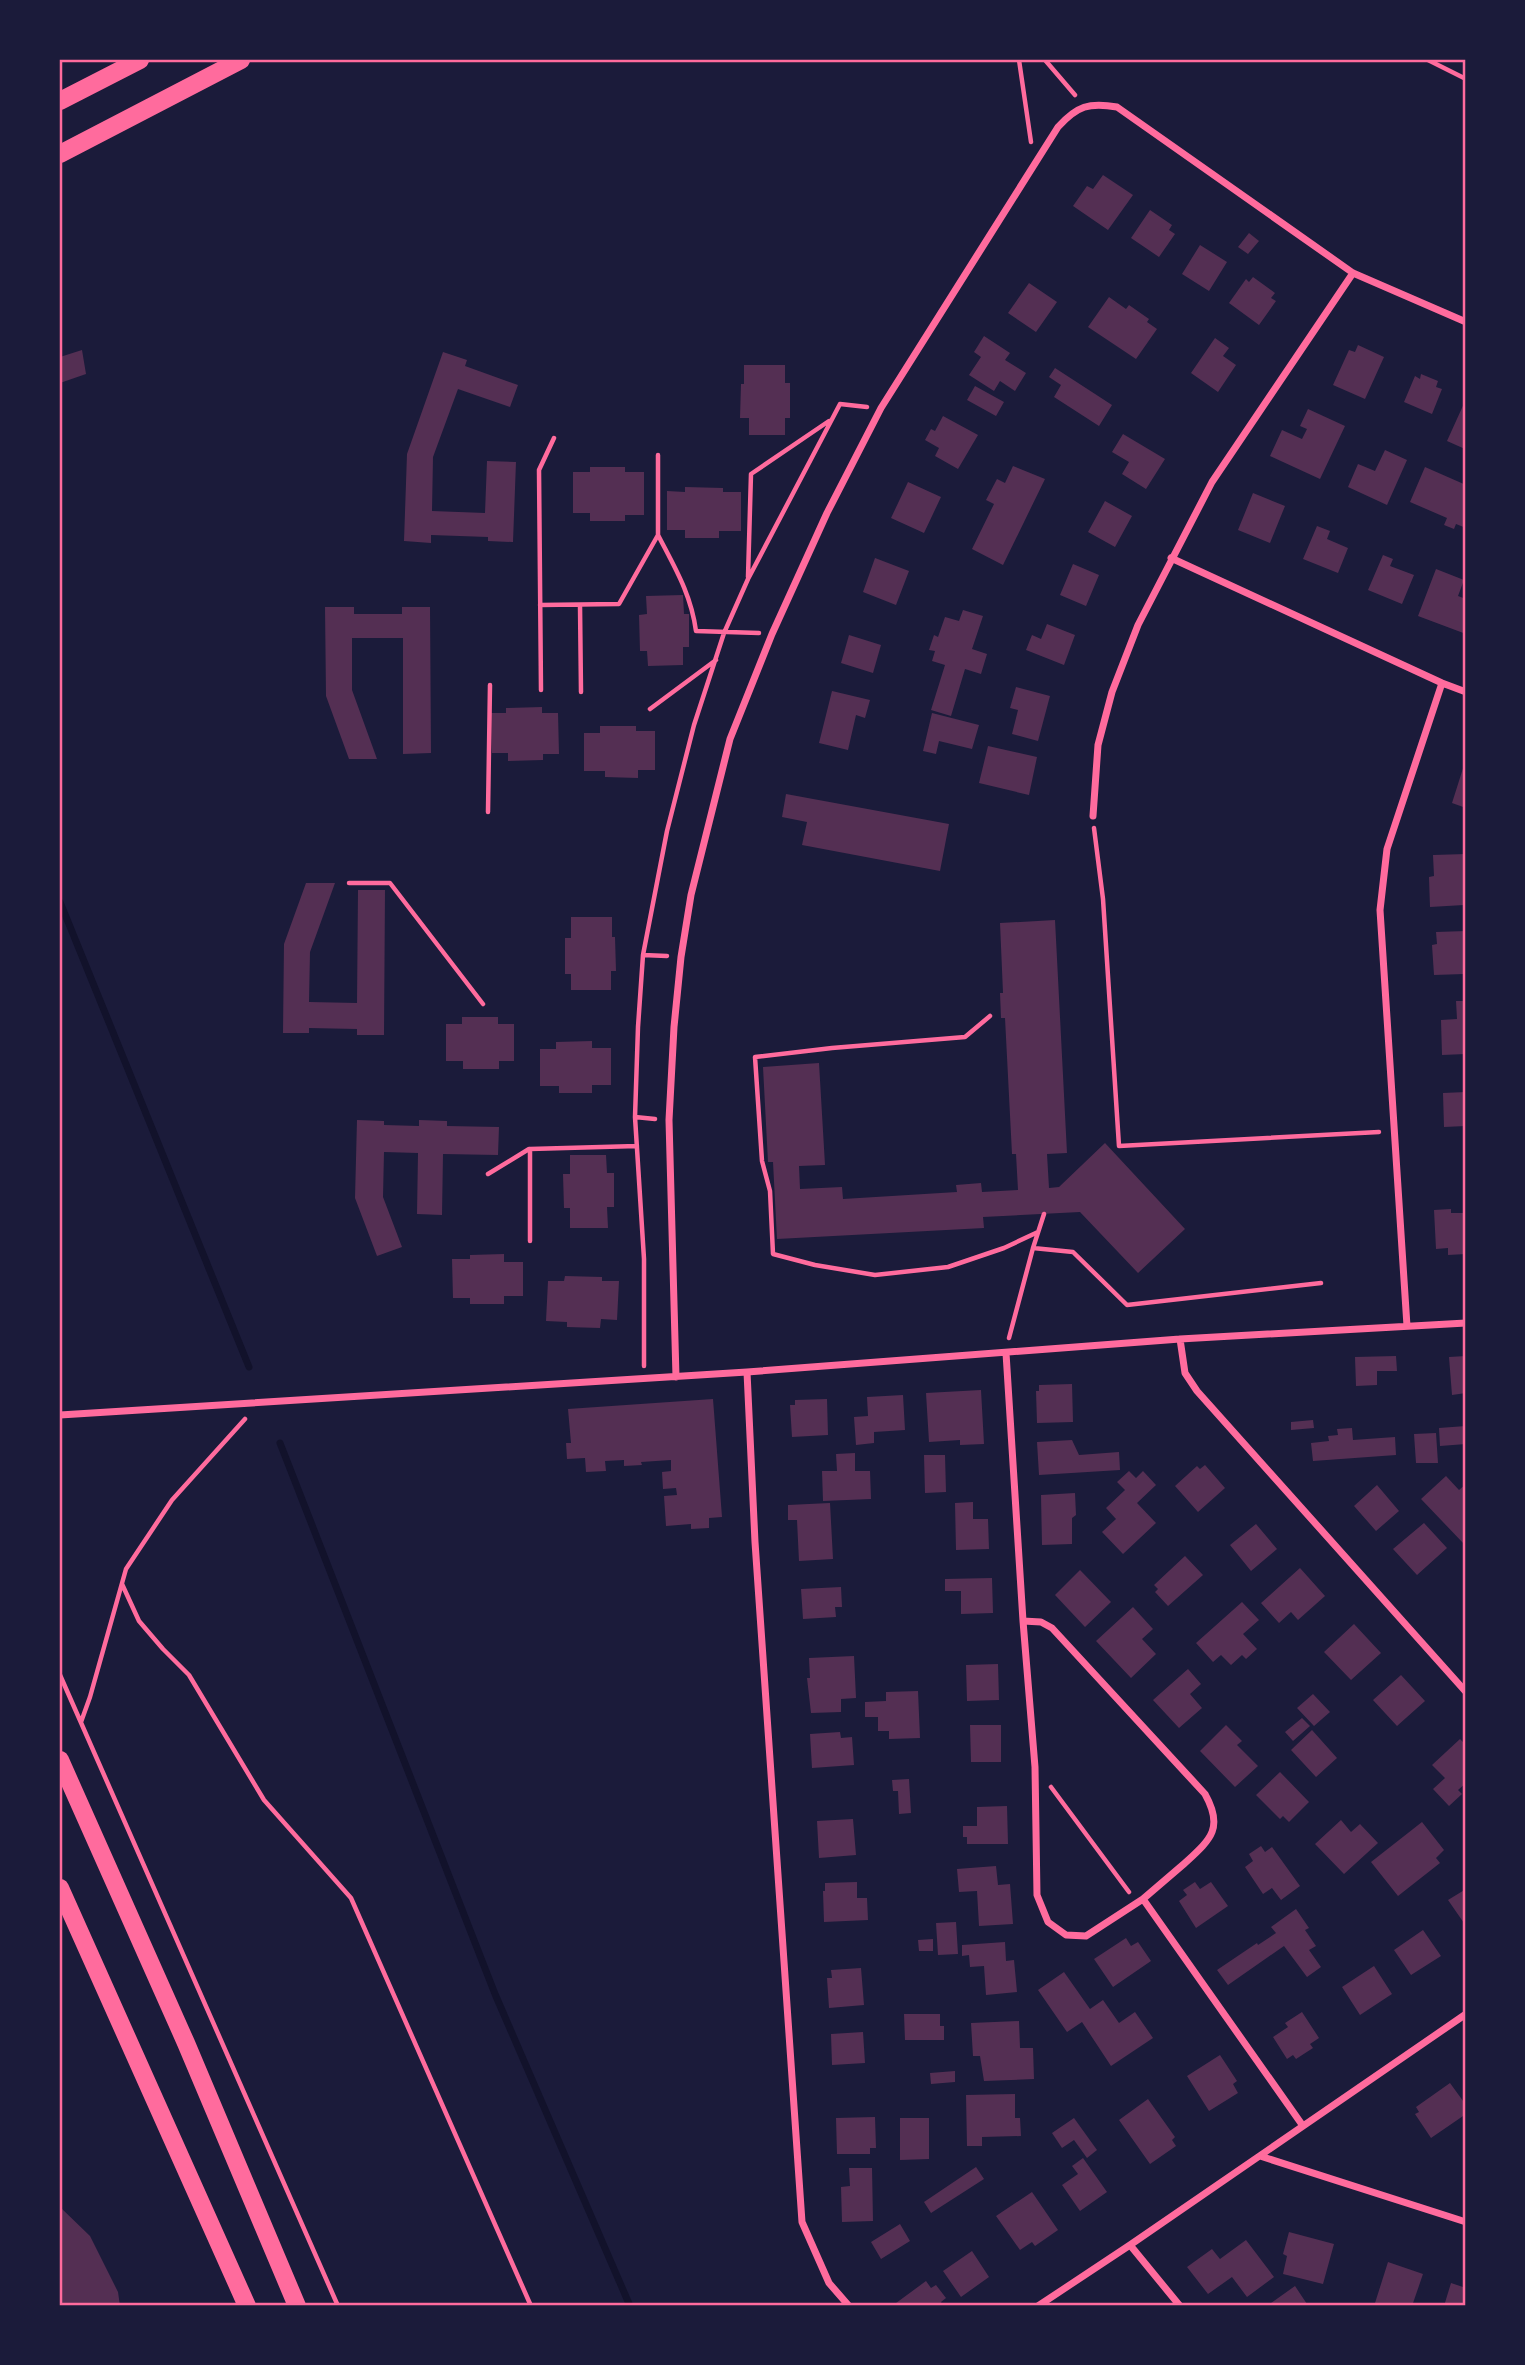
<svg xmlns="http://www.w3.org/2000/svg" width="1525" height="2365" font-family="'PT Serif',serif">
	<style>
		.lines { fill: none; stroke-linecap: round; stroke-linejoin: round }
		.stream { stroke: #12122b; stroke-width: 7 }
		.building { fill: #542f53 }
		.path { stroke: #ff6b9d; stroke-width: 4.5 }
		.minor { stroke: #ff6b9d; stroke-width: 7 }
		.primary { stroke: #ff6b9d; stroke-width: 18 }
		.neatline { fill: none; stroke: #ff6b9d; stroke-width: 2.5 }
	</style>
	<rect width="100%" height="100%" fill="#1b1b3a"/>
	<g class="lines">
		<path class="stream" d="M60 902 249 1367
			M280 1443 495 1994 630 2306"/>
	</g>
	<path class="building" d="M1103 175 1133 195 1108 230 1073 206 1087 186 1093 189Z
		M1150 210 1172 225 1169 230 1175 234 1159 257 1131 238Z
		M1249 233 1259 241 1248 254 1238 247Z
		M1200 245 1227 262 1209 291 1182 274Z
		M1253 277 1275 293 1271 298 1276 301 1259 325 1229 303 1246 279 1249 282Z
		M1029 283 1057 302 1036 332 1008 313Z
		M1109 297 1126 309 1129 305 1149 319 1147 322 1157 329 1136 359 1088 327Z
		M984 336 1010 353 1005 360 1026 373 1015 391 1000 381 994 391 969 375 981 357 974 352Z
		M1215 338 1229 348 1223 356 1236 365 1218 392 1191 373Z
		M1358 345 1384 357 1365 399 1333 385 1349 350 1355 352Z
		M82 350 86 374 60 383V357Z
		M443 352 467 360 465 366 518 385 510 407 458 389 433 457 432 511 485 513 487 461 516 462 513 542 488 541V537L431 535V543L404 541 407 454Z
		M744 365H785V383H790V418H785V435H749V418H740L741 384H744Z
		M1055 368 1112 405 1099 426 1054 397 1061 385 1049 377Z
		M1421 374 1438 381 1436 387 1442 389 1432 414 1404 402 1415 376 1420 379Z
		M975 386 1004 402 996 416 967 400Z
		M1466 399V447L1465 449 1447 441Z
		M1308 409 1345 426 1320 479 1270 456 1282 430 1302 439 1307 429 1300 426Z
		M943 416 978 435 958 469 935 456 939 448 925 440 931 429 935 431Z
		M1123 434 1165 459 1146 489 1122 474 1129 462 1112 452Z
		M1385 450 1407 460 1387 505 1348 487 1358 464 1375 471Z
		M1013 466 1045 479 1003 565 972 549 994 504 986 500 997 479 1005 483Z
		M590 467H625V472H644V515H625V521H590V513H573V472H590Z
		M1425 467 1466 485V528L1456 524 1454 529 1444 525 1447 518 1410 502Z
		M908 482 941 497 924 533 891 518Z
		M685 487 723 488V492H741V531H719V538H685V530H667V491L685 492Z
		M1253 493 1285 506 1270 543 1238 530Z
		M1105 501 1132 516 1115 547 1088 532Z
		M1317 526 1330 531 1327 539 1348 548 1338 573 1303 559Z
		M1383 555 1393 559 1390 566 1414 575 1402 604 1368 590Z
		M875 558 909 571 896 605 863 592Z
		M1073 564 1099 575 1086 606 1060 595Z
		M1436 569 1464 580 1458 596 1466 599V634L1418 616Z
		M683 595 684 614H689V647H683V665L648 666 647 651H640L639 615 647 614 646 596Z
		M325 607H354V614H402V607H430L431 753 403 754V638H352V690L377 759H349L326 696Z
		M963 610 983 616 972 649 987 654 981 674 965 669 951 716 931 710 945 665 932 661 935 651 929 650 934 635 938 637 945 617 959 621Z
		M1047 624 1075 635 1064 665 1026 650 1032 635 1041 639Z
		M849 635 881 645 873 673 841 663Z
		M1016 687 1050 696 1038 741 1012 734 1018 710 1010 708Z
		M832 691 870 700 865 718 856 715 848 750 819 743Z
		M542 707V713H558L559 754H543V760L508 761V753H492L491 713H506V708Z
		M932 713 979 725 972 749 939 741 936 754 923 751Z
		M600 726H636V731H655V770H638V778L605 777V771H584V733H600Z
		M988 746 1037 757 1029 795 979 783Z
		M1465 762H1466V808L1452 803Z
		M786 794 949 824 940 871 802 845 807 822 782 817Z
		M1466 854V881H1463L1464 905 1430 907 1429 877 1434 876 1433 855Z
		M306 883H335L310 952 309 1002 357 1003 358 890H385L384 1035H357V1029L309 1028V1033H283L284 944Z
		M571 917H612V937H615L616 971H611V990H571V974H565V938H571Z
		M1055 920 1067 1153 1047 1154 1049 1188 1059 1187 1105 1143 1185 1229 1138 1273 1080 1212 983 1217 984 1228 777 1239 773 1162H768L763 1067 819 1063 825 1165 799 1166 800 1189 842 1187 843 1199 957 1192 956 1185 981 1183 982 1192 1018 1190 1016 1154H1012L1005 1018H1001L1000 993H1003L1000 923Z
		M1466 931 1464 974 1434 975 1432 945 1437 944 1436 932Z
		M1456 1001H1466V1054L1442 1055 1441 1020 1457 1019Z
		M462 1017H498V1024H514V1061H499V1069H463V1061H446V1024H462Z
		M592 1041V1048H611V1085H592V1093H559V1086H540V1049H556V1042Z
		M1466 1092V1126L1444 1127 1443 1093Z
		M357 1120 384 1121V1125L419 1126V1120L447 1121V1126L499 1127 498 1155 443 1154 442 1215 417 1214 418 1153 384 1152 383 1197 402 1247 377 1256 355 1198Z
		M570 1155H606L607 1173H614V1207H607L608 1228H570V1208H564L563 1174H570Z
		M1451 1209V1213H1466V1254L1448 1255V1248L1436 1249 1434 1210Z
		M504 1254V1262H523V1296H504V1304H470V1298H453L452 1259H470V1255Z
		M565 1276 602 1277V1281H619L617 1320 601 1319 600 1328 567 1327V1322L546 1321 548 1281H564Z
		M1396 1356 1397 1371H1377V1385L1356 1386 1355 1357Z
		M1466 1356V1393L1452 1395 1449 1357Z
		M1072 1384 1073 1422 1037 1423 1036 1391H1039V1385Z
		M981 1390 984 1444 960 1445V1440L929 1442 926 1393Z
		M903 1395 905 1430 874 1432V1443L856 1445 854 1417 868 1416 867 1397Z
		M713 1399 722 1517 709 1518V1528L691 1529V1524L666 1526 664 1496 677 1495 676 1488 663 1489 662 1472 671 1471V1460L641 1462 642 1465 624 1466V1460L605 1461 606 1471 586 1472 585 1458 567 1459 566 1443H571L568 1409Z
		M827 1399 828 1435 792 1437 790 1405H795V1400Z
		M1313 1420 1314 1428 1291 1430V1422Z
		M1466 1426V1444L1440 1446 1439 1428Z
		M1352 1428 1353 1440 1395 1437 1396 1455 1313 1461 1311 1443 1329 1441 1328 1436 1338 1435 1337 1429Z
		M1436 1433 1438 1463H1416L1414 1434Z
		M1072 1440 1079 1455 1119 1452 1120 1470 1039 1475 1037 1442Z
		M855 1453V1471H870L871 1499 823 1501 822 1471H837L836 1454Z
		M924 1455H945L946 1492 925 1493Z
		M1205 1465 1225 1488 1198 1512 1175 1486 1197 1466 1200 1469Z
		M1129 1471 1136 1478 1143 1471 1156 1485 1137 1503 1156 1523 1123 1554 1102 1532 1116 1519 1106 1508 1125 1490 1117 1482Z
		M1446 1476 1459 1490 1466 1484 1464 1544 1421 1499Z
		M1377 1485 1399 1511 1376 1531 1354 1506Z
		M1075 1493 1076 1515 1072 1518V1544L1042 1545 1041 1495Z
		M973 1502V1519H988L989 1549 956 1550 955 1503Z
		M830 1503 833 1559 799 1561 797 1520H788V1505Z
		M1424 1523 1447 1548 1417 1575 1393 1549Z
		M1256 1524 1277 1549 1251 1571 1230 1545Z
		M1185 1556 1203 1575 1168 1606 1155 1592 1158 1589 1154 1585Z
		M1300 1568 1325 1596 1298 1620 1291 1612 1279 1623 1261 1603Z
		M1080 1570 1111 1602 1085 1627 1055 1595Z
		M992 1578 993 1613 961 1614V1591H945V1579Z
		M841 1587 842 1607H835L836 1617 803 1619 801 1589Z
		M1242 1602 1259 1620 1243 1634 1257 1649 1246 1659 1242 1655 1231 1665 1221 1655 1213 1662 1196 1643Z
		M1133 1607 1153 1629 1142 1639 1156 1654 1131 1678 1096 1641Z
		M1354 1624 1381 1653 1351 1680 1324 1652Z
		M854 1656 856 1698 841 1699V1712L811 1713 807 1678H810L809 1658Z
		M998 1664 999 1700 967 1701 966 1665Z
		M1188 1669 1201 1684 1190 1694 1202 1708 1179 1728 1153 1700Z
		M1401 1675 1425 1701 1397 1726 1373 1700Z
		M918 1691 920 1738 889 1739V1731H878V1717H865V1702L886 1701V1692Z
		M1313 1694 1330 1712 1314 1726 1297 1708Z
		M1302 1718 1310 1726 1293 1741 1285 1732Z
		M970 1725H1001V1762H971Z
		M1226 1725 1242 1741 1237 1745 1258 1766 1235 1787 1200 1751Z
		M1312 1730 1337 1758 1316 1777 1291 1750Z
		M840 1732 841 1738 852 1737 854 1765 812 1768 810 1734Z
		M1460 1739 1466 1745V1783L1458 1790 1462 1794 1449 1806 1433 1789 1445 1778 1432 1765Z
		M1280 1772 1309 1802 1289 1822 1283 1816 1280 1819 1256 1795Z
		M909 1779 911 1813 899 1814 898 1791H893L892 1780Z
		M1007 1806 1008 1844H967V1837H963V1826H977V1807Z
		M853 1819 856 1855 819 1858 817 1821Z
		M1341 1820 1351 1832 1360 1824 1378 1843 1344 1874 1315 1844Z
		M1422 1822 1444 1850 1436 1858 1440 1863 1398 1896 1371 1862Z
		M1261 1846 1265 1852 1272 1847 1300 1886 1281 1900 1272 1888 1263 1894 1245 1867 1253 1861 1249 1854Z
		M996 1866 998 1885 1010 1884 1013 1924 979 1926 977 1891 959 1892 957 1869Z
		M857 1882V1898H867L868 1920 824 1922 823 1891H825V1883Z
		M1195 1882 1200 1889 1211 1882 1228 1906 1196 1928 1179 1901 1187 1895 1183 1890Z
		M1466 1889V1926L1448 1900Z
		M1296 1909 1309 1928 1305 1930 1316 1946 1309 1950 1321 1967 1307 1977 1284 1946 1228 1985 1217 1970 1257 1943 1258 1945 1276 1933 1271 1927Z
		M956 1922 958 1954 938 1955 936 1923Z
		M1423 1930 1441 1956 1411 1975 1394 1950Z
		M1126 1938 1131 1946 1138 1942 1151 1961 1113 1987 1094 1959Z
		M933 1939V1951H919L918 1940Z
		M1005 1942 1006 1961 1014 1960 1017 1992 986 1995 984 1966 970 1967 969 1955 962 1956V1945Z
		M1374 1966 1392 1994 1360 2015 1342 1987Z
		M861 1968 864 2005 829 2008 827 1978H832L831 1970Z
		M1064 1972 1090 2009 1103 2000 1119 2023 1135 2012 1153 2038 1111 2066 1082 2022 1067 2032 1038 1990Z
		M1302 2012 1319 2038 1310 2044 1313 2048 1296 2059 1293 2055 1287 2059 1273 2037 1288 2027 1285 2023Z
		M904 2014H940V2026H944V2040H905Z
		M1019 2021 1020 2048H1033L1034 2079 984 2081 980 2056H973L971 2023Z
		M863 2032 865 2063 832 2065 831 2034Z
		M1220 2055 1237 2081 1233 2084 1238 2093 1209 2111 1187 2076Z
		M955 2071V2082L931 2084 930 2073Z
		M1450 2083 1466 2105V2114L1431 2138 1415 2114 1419 2112 1416 2107Z
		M1015 2094V2118H1020L1021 2136 982 2137V2146H967L966 2095Z
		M1148 2099 1175 2137 1172 2140 1176 2146 1150 2164 1119 2120Z
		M875 2117 876 2148H870V2154H837L836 2118Z
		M900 2118H929V2159L900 2160Z
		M1074 2118 1097 2150 1087 2158 1074 2140 1062 2148 1052 2133Z
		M1083 2158 1107 2192 1080 2211 1062 2185 1078 2174 1072 2166Z
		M976 2167 984 2179 931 2213 924 2202Z
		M849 2168H872L873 2221 842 2222 841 2187 850 2186Z
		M1032 2192 1058 2230 1035 2246 1032 2242 1020 2250 996 2216Z
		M60 2207 90 2236 118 2292 120 2306H60Z
		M900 2224 910 2241 881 2259 871 2242Z
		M1289 2232 1334 2244 1323 2284 1283 2274 1287 2256 1283 2254Z
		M1246 2240 1274 2277 1247 2297 1232 2277 1208 2294 1187 2267 1212 2249 1220 2259Z
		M972 2251 989 2277 961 2297 943 2271Z
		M1388 2262 1423 2274 1412 2306H1383L1375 2303Z
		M926 2281 931 2288 936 2285 946 2298 941 2302 943 2306H892Z
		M1451 2283 1466 2288V2306H1444Z
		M1295 2286 1307 2304 1304 2306H1267Z"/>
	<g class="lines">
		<path class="path" d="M1019 60 1031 142
			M1045 60 1075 95
			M1428 60 1466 79
			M658 455V535
			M748 577 751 474 829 421
			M540 605 619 604 658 535C675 568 691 594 696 631L759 633
			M580 605 581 692
			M541 690 539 470 554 438
			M650 709 716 660
			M488 812 490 685
			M1094 828 1103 899 1119 1146 1379 1132
			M349 883H390L483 1004
			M643 955 667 956
			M990 1016 965 1037 832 1048 755 1057 762 1161 770 1191 773 1254 815 1265 875 1275 948 1267 1004 1248 1038 1232
			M635 1117 655 1119
			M488 1174 529 1149
			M530 1241V1149L637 1146
			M1033 1248 1044 1214
			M1009 1338 1033 1248 1073 1252 1127 1305 1321 1283
			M644 1366V1259L635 1117 638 1027 643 955 667 831 694 725 724 633 748 579 840 404 867 407
			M122 1584 139 1621 163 1649 189 1675 264 1800 351 1898 531 2306
			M60 1675 338 2306
			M81 1722 90 1697 126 1569 172 1500 245 1419
			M1051 1787 1129 1892"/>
		<path class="minor" d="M1171 558 1442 683 1466 692
			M1093 816 1098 745 1112 692 1138 625 1212 482 1353 273
			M1407 1326 1380 910 1387 849 1442 683
			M1180 1339 1185 1373 1197 1391 1466 1692
			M1006 1353 1023 1621 1035 1767 1037 1895 1048 1922 1066 1935 1086 1936 1143 1899 1303 2126
			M747 1372 755 1542 802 2222 829 2283 849 2306
			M676 1377 669 1120 674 1027 681 957 691 895 730 739 772 634 827 513 881 408 1058 127C1077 106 1089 102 1117 107L1353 273 1466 322
			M60 1415 747 1372 1180 1339 1466 1323
			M1023 1621 1041 1622 1052 1628 1205 1794C1224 1828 1211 1839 1185 1863 1171 1875 1157 1887 1143 1899
			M1260 2156 1466 2222
			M1130 2245 1180 2306
			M1038 2306 1130 2245 1466 2014"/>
		<path class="primary" d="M60 101 140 60
			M60 154 241 60
			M60 1760 186 2043 297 2306
			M60 1888 247 2306"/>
	</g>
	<rect width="1525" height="2365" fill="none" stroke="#1b1b3a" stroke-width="122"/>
	<rect x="61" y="61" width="1403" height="2243" class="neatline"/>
</svg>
